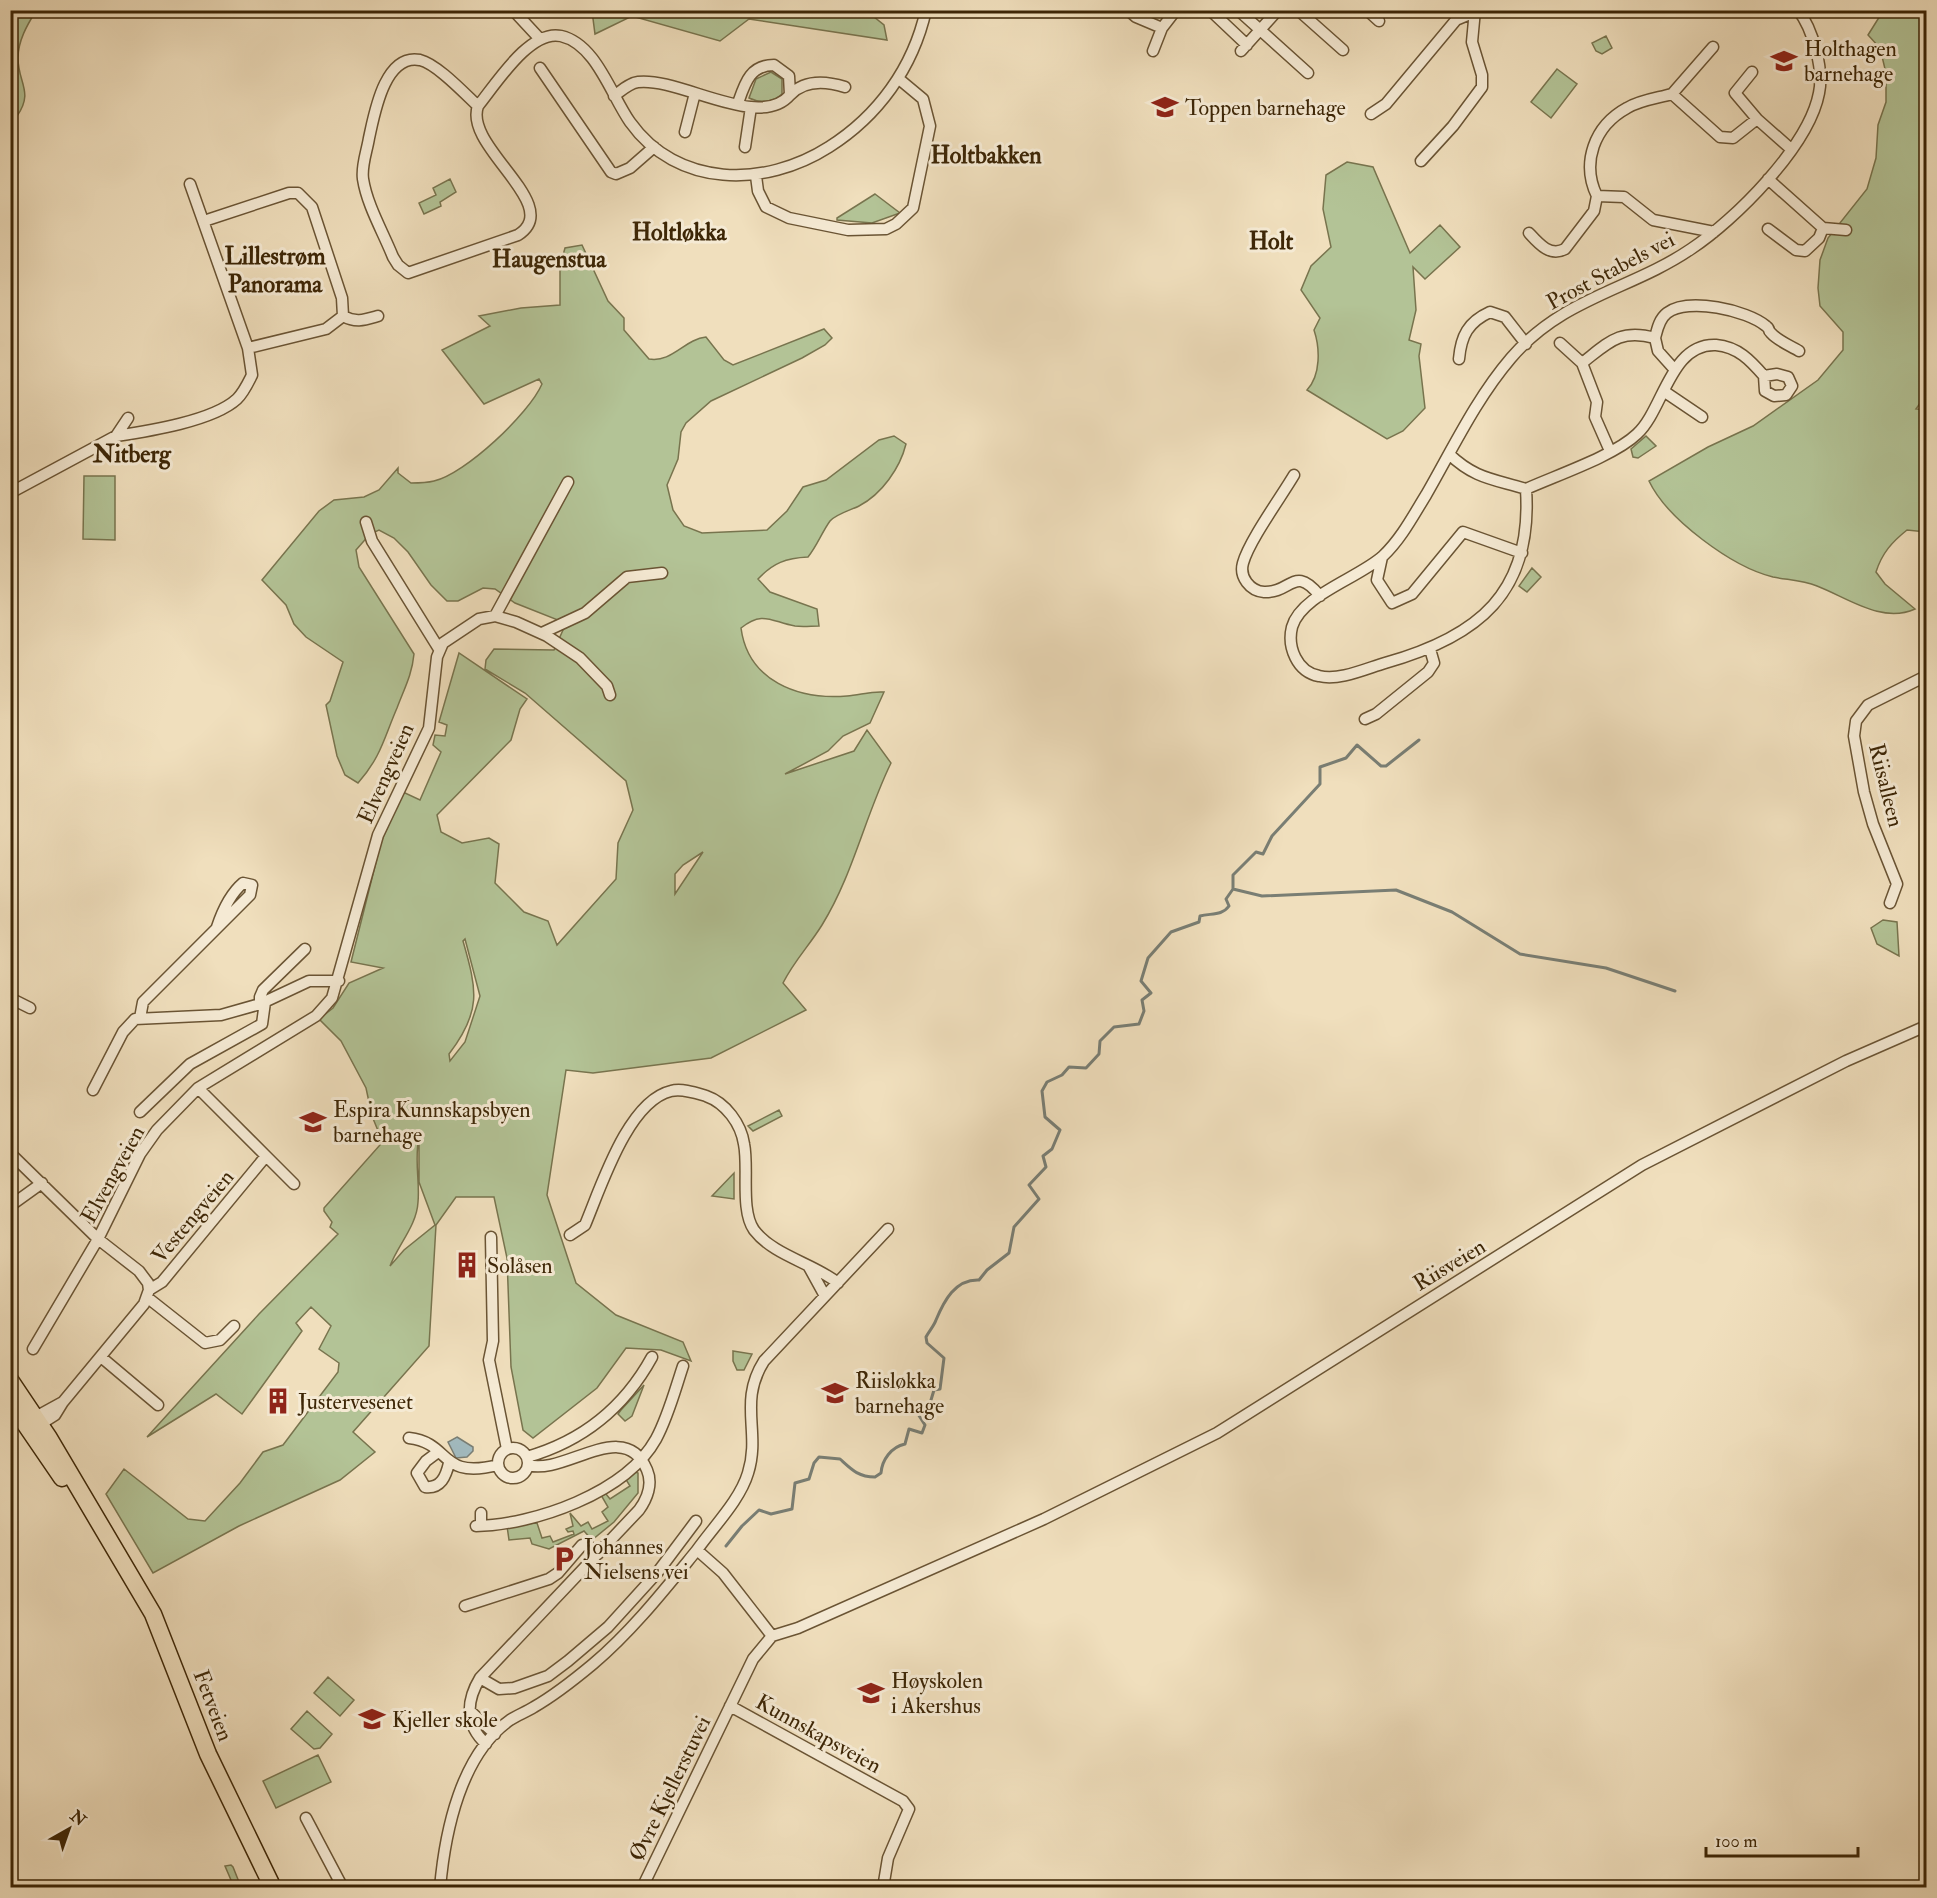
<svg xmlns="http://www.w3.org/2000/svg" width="1937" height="1898" font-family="'IM FELL Double Pica',serif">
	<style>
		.green { fill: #b3c396; stroke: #78744e; stroke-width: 1.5; fill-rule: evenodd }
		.water { fill: #a1b9bd; stroke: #797e74; stroke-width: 1.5 }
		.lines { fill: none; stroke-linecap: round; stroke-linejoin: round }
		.stream { stroke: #797e74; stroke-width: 3 }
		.minor-casing { stroke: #6a5434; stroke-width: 13 }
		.highway-casing { stroke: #3d2606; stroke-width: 19 }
		.minor { stroke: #f5ead4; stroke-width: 10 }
		.highway { stroke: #f0dfbd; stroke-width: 16 }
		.labels { text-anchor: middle; stroke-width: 6; stroke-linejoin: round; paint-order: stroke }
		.poi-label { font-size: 22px; fill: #3d2606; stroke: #f5ead4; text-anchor: start }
		.street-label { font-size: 22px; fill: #3d2606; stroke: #f5ead4 }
		.neighbourhood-label { font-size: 24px; font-weight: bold; fill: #3d2606; stroke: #f5ead4 }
	</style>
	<rect width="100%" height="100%" fill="#f0dfbd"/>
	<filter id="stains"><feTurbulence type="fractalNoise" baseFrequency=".00333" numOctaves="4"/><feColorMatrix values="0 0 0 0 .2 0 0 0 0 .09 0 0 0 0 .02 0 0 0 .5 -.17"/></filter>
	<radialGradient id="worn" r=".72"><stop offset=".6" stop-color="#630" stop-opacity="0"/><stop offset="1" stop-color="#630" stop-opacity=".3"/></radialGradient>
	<path class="green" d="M11 10 36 11C27 25 18 41 18 58 18 83 34 92 17 116H11Z
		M592 11H839L874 17 884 25 887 40 749 19 720 41 632 16 595 34Z
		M1883 11H1926V395L1916 409 1926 410V532L1907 530C1892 542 1882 553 1876 572L1885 584 1915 609C1882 624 1848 598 1817 586 1802 580 1788 580 1773 577 1732 567 1667 519 1649 481L1708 447 1753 426 1818 380 1843 350V332L1820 306 1818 288 1820 260 1828 238 1867 189 1876 158 1878 125 1886 102V73L1880 48 1868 35Z
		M1606 36 1612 48 1602 54 1596 51 1592 43Z
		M1557 69 1577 84 1551 118 1531 102Z
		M771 72 782 79V94C773 103 759 103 749 98L756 79Z
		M1347 162 1373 167 1410 253 1440 225 1460 247 1425 279 1413 267 1416 310 1409 340 1421 344 1419 356 1425 408 1403 431 1387 439 1307 390C1321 375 1320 348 1314 330L1320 318 1301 290 1311 266 1331 247 1323 209 1326 175Z
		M450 179 456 192 440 202 441 206 424 214 419 203 436 195 433 188Z
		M875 194 900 213 872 223 837 220V218Z
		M582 245 608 301 624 318V330L649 359C672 363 685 339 706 337L724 360 733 365 824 329 832 338 825 345 802 358 711 401 686 423 681 432 678 459 667 485 673 510 684 526 702 533 767 530 787 511 803 487 826 480 879 440 894 436 906 444C900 468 882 494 859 506 851 510 836 514 830 521 822 532 817 546 808 557 786 558 773 563 758 579L770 592 817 609 819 626C811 626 803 627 795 626 772 622 763 610 741 628 748 681 798 700 847 696 860 695 871 691 884 692L870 723 843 736 828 751 785 774 854 751 867 730 891 763C865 816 853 875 822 925 809 946 794 961 783 983L806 1010 711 1058 593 1073 566 1070 547 1195 576 1283 616 1315 683 1342 691 1361 661 1350 626 1348 597 1388 533 1438 523 1430 511 1367 507 1258 494 1197H456L436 1225 429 1346 353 1432 375 1452 340 1480 239 1526 153 1573 106 1494 124 1469 188 1519 205 1521 240 1483 263 1452 283 1445 338 1372 339 1363 319 1349 331 1326 311 1307 296 1323 302 1331 242 1414 216 1394 147 1437 259 1314 338 1234 330 1227 332 1222 324 1211V1208L380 1145 381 1138 372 1116 366 1088 341 1041 319 1019 333 1008 349 983 383 968 351 962 381 842 403 792 420 800 441 752 433 745 435 735 445 736 447 725 439 722 459 653 527 699 520 709 511 740 437 815 441 832 462 843 489 838 499 844 495 883 524 912 548 921 557 945 616 879 618 843 633 810 626 781 525 693 485 669 486 660 494 649 554 650 563 630 558 620 515 603 495 589 483 588 458 601H447L431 585 408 552 394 538 379 530 370 534 356 550 359 567 414 654C412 675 404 689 397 708 384 738 381 757 358 783L345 775 337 756 326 705 330 701 343 662 306 637 294 624 286 605 262 580 319 511 334 500 364 497 379 490 398 468V473L411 483C418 483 426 483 434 481 465 474 529 414 542 384L539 379 484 404 442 350 490 326 479 316 521 308 560 305V266L565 248ZM703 852 675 894V874L683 865ZM465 939 480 996 465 1042 450 1061 449 1054C482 1011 477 990 463 941ZM419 1137V1182L435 1225 404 1250 390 1266C398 1245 417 1225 418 1202 420 1180 414 1160 419 1137Z
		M1646 436 1656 446 1638 458 1633 457 1631 449Z
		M84 476H115V540L83 539Z
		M10 514 17 521V592L11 595Z
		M1532 568 1541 577 1527 592 1519 586Z
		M1883 920 1897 922 1899 956 1877 944 1871 928Z
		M779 1110 782 1116 753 1131 748 1126Z
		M734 1173V1199L712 1196Z
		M733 1351 752 1354 744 1370H737L733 1361Z
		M644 1385 632 1416 625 1421 618 1414 621 1410Z
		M633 1471 638 1473V1493L614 1522 592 1540 584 1531 549 1549 532 1544 530 1538 509 1540 507 1526 537 1523 542 1538 550 1536 553 1542 574 1534 573 1531 568 1532 566 1529 573 1526 570 1513 581 1526 588 1522 592 1529 608 1521 602 1512 608 1507 601 1495 606 1494 610 1499 630 1486 625 1478Z
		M328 1677 354 1700 340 1716 314 1693Z
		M307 1711 332 1734 320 1748 314 1749 291 1729Z
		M318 1755 331 1782 276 1808 263 1781Z
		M231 1865 233 1867 241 1887H234L225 1866Z"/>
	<path class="water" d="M457 1437 473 1447V1451L467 1457 456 1458 448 1442Z"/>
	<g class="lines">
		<path class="stream" d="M1233 889 1262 896 1396 890 1452 912 1520 954 1606 968 1675 991
			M726 1546 742 1526 759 1510 771 1514 792 1509 795 1483 809 1479 814 1463 819 1457 840 1459C851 1469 858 1477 875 1477L881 1473C882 1460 891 1447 905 1444L909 1429 922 1433 925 1425 918 1414 928 1410 934 1390 940 1389 944 1358 927 1343 926 1337C929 1331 934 1326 936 1320 944 1301 955 1279 979 1280L987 1270 1009 1253 1014 1227 1039 1199 1029 1185 1046 1167 1043 1156 1052 1149 1060 1130 1045 1117 1042 1091 1047 1082 1062 1075 1069 1067 1086 1068 1099 1054 1100 1041 1114 1027 1139 1024 1144 1011 1142 1000 1151 993 1141 981 1148 958 1171 932 1199 922 1200 916C1211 913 1222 916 1229 906L1226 899 1233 889V875L1256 852 1263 854 1272 836 1320 784V767L1346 758 1357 745 1381 766H1386L1419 740"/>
		<g class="minor-casing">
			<path id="minor" d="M513 10 539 38
				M1128 10 1136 17 1162 28
				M1210 10 1247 45
				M1238 10 1308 73
				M1298 10 1343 50
				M1367 10 1379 21
				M1153 51 1162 28 1176 10
				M1241 51 1278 10
				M540 68 611 172 616 174 630 168 654 147
				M1752 72 1735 93 1757 119
				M1672 94 1713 47
				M790 95C805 79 826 81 845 87
				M614 96C621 91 629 83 638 82 680 77 759 131 790 95L789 76 774 65C750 65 745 83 738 103
				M478 106C465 94 437 64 420 60 384 53 374 116 369 138 367 151 361 166 363 179 367 205 383 232 393 257L398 265 408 273 518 235C565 205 463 147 478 106 496 84 530 29 561 36 596 44 611 95 630 122 677 188 765 188 829 147 878 116 913 68 926 10
				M1371 114 1386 104 1456 20 1475 12
				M685 132 695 93
				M745 147 751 107
				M1421 161 1453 126 1482 87V75L1472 42 1475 10
				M756 176 758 191 766 207 789 218 848 230 886 229 896 224 913 208 930 126 923 99 899 79
				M1768 179 1823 228
				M204 221 289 193H298L312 207 342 298 343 316 326 329 248 348
				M1768 229 1796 250 1805 251 1819 238 1823 228 1846 230
				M1714 232 1653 220 1624 197 1597 196C1581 163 1594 126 1627 108 1640 100 1658 98 1672 94L1720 137 1733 138 1757 119 1791 149
				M1529 233C1539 244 1550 257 1565 249L1594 211 1597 196
				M343 316C356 323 364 320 378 316
				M1655 338C1657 330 1659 319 1667 313 1688 297 1747 310 1766 326 1771 330 1767 329 1771 333 1778 341 1791 346 1799 351
				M1560 343 1582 363
				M1459 359C1461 336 1468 322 1490 312L1505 317 1526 344
				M1665 392 1702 417
				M116 436C149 431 213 421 237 399 244 392 248 383 252 375L248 348 190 184
				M1610 451 1595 417 1597 402 1582 363C1608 343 1620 328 1655 338L1658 351 1675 370
				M1449 454C1475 479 1494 479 1526 489
				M1294 475C1281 497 1249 541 1243 563 1239 577 1250 591 1264 592 1292 593 1294 564 1320 596
				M1526 489C1533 593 1478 637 1385 663 1365 669 1339 681 1319 676 1297 672 1287 647 1292 627 1301 595 1359 578 1383 556 1401 539 1413 516 1426 495 1453 448 1476 399 1511 358 1563 297 1631 290 1691 249 1735 220 1809 146 1819 93 1824 70 1813 29 1798 10
				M1526 489C1557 475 1614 456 1637 434 1664 409 1670 343 1716 345 1738 347 1750 360 1764 376L1765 391 1774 396 1786 395 1792 386 1788 377 1777 374 1764 376
				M10 493 116 436 128 418
				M366 522 372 541 439 649
				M1382 557 1377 580 1392 603 1412 594 1463 532 1522 553
				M495 616 568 482
				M542 633 585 613 627 577 662 573
				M1365 719 1376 714 1428 672 1434 663 1430 649
				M1890 903 1897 884 1873 824 1864 792 1854 736 1856 721 1868 705 1926 676
				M10 998 30 1008
				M260 1004V997L263 990 305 949
				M140 1018 143 1002 250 895 252 885 243 883C230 894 222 912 217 927
				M93 1090 123 1032 135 1019 221 1015 260 1004 309 981H339
				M140 1112 190 1064 262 1024 265 1002
				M10 1153 98 1239 139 1271 148 1283 149 1290
				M266 1156 294 1184
				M10 1206 42 1183
				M570 1235 585 1225C601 1187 628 1101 671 1091 682 1088 696 1093 706 1096 726 1103 741 1124 744 1144 749 1168 740 1210 754 1230 774 1256 813 1263 838 1283
				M491 1237 493 1341 489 1360 507 1449
				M809 1267 825 1296
				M148 1298 205 1343 220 1340 234 1326
				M33 1349 98 1239 140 1154 157 1130 198 1088 316 1016 332 998 378 835 429 728 437 657 443 643 479 619 495 616 516 622 547 636 580 658 607 686 610 695
				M101 1357 158 1405
				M32 1419 63 1402
				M36 1427 55 1415 63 1402 144 1304 149 1290 162 1282 266 1156 198 1088
				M409 1438C452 1443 438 1480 498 1465
				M498 1463a15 15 0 1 1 30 0a15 15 0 1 1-30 0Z
				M438 1452 426 1461 417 1473 425 1487C441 1489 446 1476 449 1463
				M527 1457C583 1441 624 1408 652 1357
				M481 1513V1526
				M476 1526C534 1525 626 1493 656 1439 668 1417 675 1390 683 1366
				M697 1550C714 1526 740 1500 748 1473 761 1432 738 1402 764 1361L888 1229
				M465 1606 549 1579 558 1573 582 1545H588L598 1554
				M480 1678 499 1689 514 1688 548 1676 568 1661 608 1627 657 1573 696 1521
				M730 1706 903 1801 909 1809 888 1858 883 1888
				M471 1712 495 1734
				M486 1744C465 1725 466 1701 480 1678L639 1510C647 1499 653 1484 647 1470 625 1416 564 1476 528 1465
				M306 1818 343 1888
				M440 1888C445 1831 461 1754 510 1720 518 1715 526 1712 534 1707 555 1695 575 1679 593 1664 632 1631 665 1589 697 1550L723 1573 772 1636
				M642 1888 753 1659 772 1636 798 1628 1044 1519 1217 1433 1642 1165 1846 1061 1926 1026"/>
		</g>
		<g class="highway-casing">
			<path id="highway" d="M10 1380 49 1438 153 1614 208 1754 273 1888
				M10 1402 62 1478"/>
		</g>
		<use href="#minor" class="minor"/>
		<use href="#highway" class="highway"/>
	</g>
	<defs>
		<g id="school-bare" transform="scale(2.07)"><path d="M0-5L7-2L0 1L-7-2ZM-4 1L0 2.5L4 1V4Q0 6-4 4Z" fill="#8f2418" stroke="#f5ead4" stroke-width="2.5" paint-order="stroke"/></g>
		<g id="building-bare" transform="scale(2.07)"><path d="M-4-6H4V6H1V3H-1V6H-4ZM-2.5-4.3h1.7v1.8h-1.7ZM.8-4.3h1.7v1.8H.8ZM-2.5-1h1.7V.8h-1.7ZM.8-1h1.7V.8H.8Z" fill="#8f2418" stroke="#f5ead4" stroke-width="2.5" paint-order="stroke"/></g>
		<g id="parking-bare" transform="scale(2.07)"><path d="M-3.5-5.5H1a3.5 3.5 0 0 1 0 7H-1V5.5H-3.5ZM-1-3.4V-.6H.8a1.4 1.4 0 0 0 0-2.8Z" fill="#8f2418" stroke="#f5ead4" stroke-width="2.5" paint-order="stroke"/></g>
		<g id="university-bare" transform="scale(2.07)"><path d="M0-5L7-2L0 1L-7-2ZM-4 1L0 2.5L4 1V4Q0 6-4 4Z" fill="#8f2418" stroke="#f5ead4" stroke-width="2.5" paint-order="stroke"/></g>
	</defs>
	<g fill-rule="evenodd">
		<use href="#school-bare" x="1784" y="61"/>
		<use href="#school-bare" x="1165" y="107"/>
		<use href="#school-bare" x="313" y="1122"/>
		<use href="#building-bare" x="467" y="1265"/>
		<use href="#school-bare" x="835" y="1393"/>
		<use href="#building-bare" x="278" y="1401"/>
		<use href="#parking-bare" x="564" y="1559"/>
		<use href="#university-bare" x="871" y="1693"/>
		<use href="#school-bare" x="372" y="1719"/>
	</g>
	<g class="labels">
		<g class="poi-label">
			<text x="1804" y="56">Holthagen<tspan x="1804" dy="25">barnehage</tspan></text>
			<text x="1185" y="115">Toppen barnehage</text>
			<text x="333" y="1117">Espira Kunnskapsbyen<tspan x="333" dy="25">barnehage</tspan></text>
			<text x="487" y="1273">Solåsen</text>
			<text x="855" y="1388">Riisløkka<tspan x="855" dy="25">barnehage</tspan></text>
			<text x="298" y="1409">Justervesenet</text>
			<text x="584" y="1554">Johannes<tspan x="584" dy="25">Nielsens vei</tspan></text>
			<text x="891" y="1688">Høyskolen<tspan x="891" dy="25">i Akershus</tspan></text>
			<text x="392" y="1727">Kjeller skole</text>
		</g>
		<g class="street-label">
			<text transform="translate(1610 270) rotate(-28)" y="8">Prost Stabels vei</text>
			<text transform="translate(385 773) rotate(-66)" y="8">Elvengveien</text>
			<text transform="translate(1887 785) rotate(76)" y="8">Riisalleen</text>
			<text transform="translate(112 1174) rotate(-61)" y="8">Elvengveien</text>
			<text transform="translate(192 1216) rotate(-50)" y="8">Vestengveien</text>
			<text transform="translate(1449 1264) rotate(-31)" y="8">Riisveien</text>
			<text transform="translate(214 1705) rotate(69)" y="8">Fetveien</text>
			<text transform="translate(819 1733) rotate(29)" y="8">Kunnskapsveien</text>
			<text transform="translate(669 1788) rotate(-64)" y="8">Øvre Kjellerstuvei</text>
		</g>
		<g class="neighbourhood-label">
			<text x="986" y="163">Holtbakken</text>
			<text x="679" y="240">Holtløkka</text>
			<text x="1271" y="249">Holt</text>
			<text x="275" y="264">Lillestrøm<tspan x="275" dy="28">Panorama</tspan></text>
			<text x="549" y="267">Haugenstua</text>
			<text x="132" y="462">Nitberg</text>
		</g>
	</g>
	<rect width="1937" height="1898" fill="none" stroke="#f0dfbd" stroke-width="36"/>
	<rect x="12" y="12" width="1913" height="1874" fill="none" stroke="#3d2606" stroke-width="3"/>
	<rect x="18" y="18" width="1901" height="1862" fill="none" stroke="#3d2606" stroke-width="1.5"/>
	<g transform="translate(69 1829) rotate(40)" stroke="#f5ead4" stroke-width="4.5" paint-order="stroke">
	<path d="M0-4.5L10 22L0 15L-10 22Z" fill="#3d2606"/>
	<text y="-9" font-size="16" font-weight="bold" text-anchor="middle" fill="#3d2606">N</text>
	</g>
	<path d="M1706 1847v9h152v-9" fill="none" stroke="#3d2606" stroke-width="3"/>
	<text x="1715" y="1847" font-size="18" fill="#3d2606" stroke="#f5ead4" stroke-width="4.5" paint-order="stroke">100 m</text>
	<rect width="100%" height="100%" filter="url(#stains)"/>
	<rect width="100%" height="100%" fill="url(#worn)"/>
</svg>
